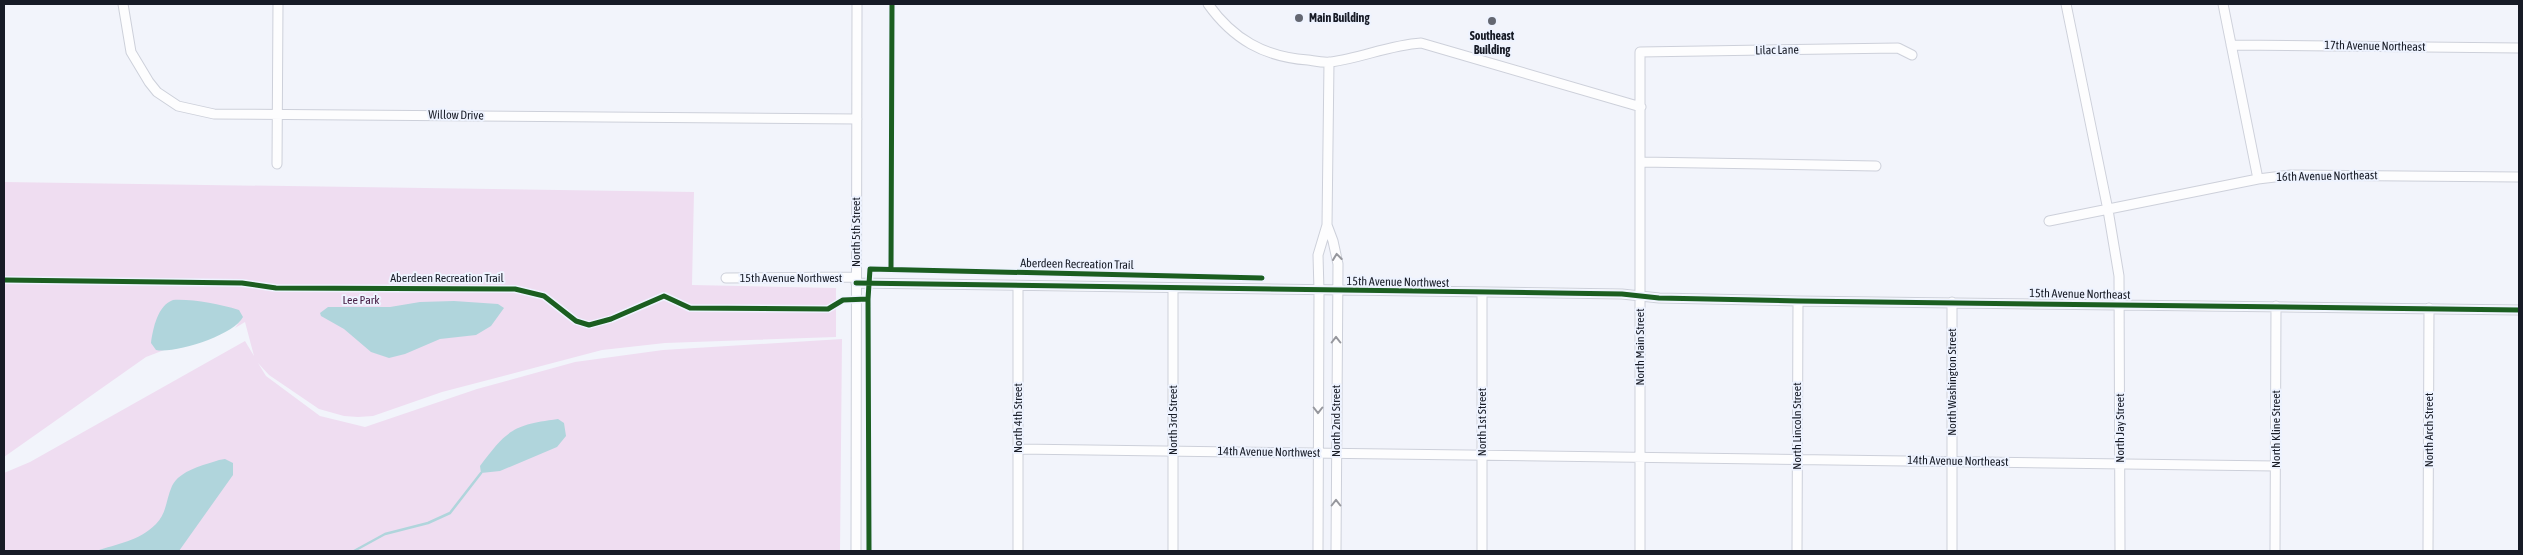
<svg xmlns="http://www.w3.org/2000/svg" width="2523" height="555" font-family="'Asap Condensed',sans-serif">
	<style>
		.green { fill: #efddf1 }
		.water { fill: #b0d5dc }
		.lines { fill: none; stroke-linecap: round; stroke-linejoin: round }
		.stream { stroke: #b0d5dc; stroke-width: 2.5 }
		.minor-casing { stroke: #cdd0da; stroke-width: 11 }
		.minor { stroke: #fdfdfe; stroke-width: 9 }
		.cycleway-casing { stroke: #eef3ff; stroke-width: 8 }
		.cycleway { stroke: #1b5e20; stroke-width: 5 }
		.oneway { stroke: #96979d }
		.poi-dot { fill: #646771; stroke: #eef3ff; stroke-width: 2 }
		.labels { text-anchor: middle; stroke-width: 4; stroke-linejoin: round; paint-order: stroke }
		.poi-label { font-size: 12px; font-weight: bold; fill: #171b26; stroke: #eef3ff; text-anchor: start }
		.street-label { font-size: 12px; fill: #171b26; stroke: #eef3ff }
		.park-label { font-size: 12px; fill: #461c43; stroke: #eef3ff }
	</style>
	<rect width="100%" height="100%" fill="#f2f4fb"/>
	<path class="green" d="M4 182 694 192 692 285 836 288V337L665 343 602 350 442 392 373 416 358 417 344 416 319 409 269 375 258 363 266 376 320 416 365 427 477 389 575 362 663 350 842 339 840 551H4V473L30 462 245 341 254 356 245 322 235 328 240 321 146 357 4 457Z"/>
	<path class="water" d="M173 300C194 299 218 304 239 310L243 317C234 335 175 354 156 350L151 343C153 328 158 305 173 300Z
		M454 301 498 304 504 308 491 326 476 335 440 339 405 354 389 358 371 352 344 329 321 316 320 313 328 307H390L420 302Z
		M558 419 564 423 566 436 557 447 500 471 481 473 480 466C507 430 513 425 558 419Z
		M225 459 233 463V475L179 551H96C117 544 139 541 156 524 167 513 166 499 172 486 180 470 204 465 219 460Z"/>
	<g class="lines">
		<path class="stream" d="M354 551 385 534 428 523 450 513 481 473"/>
		<g class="minor-casing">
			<path id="minor" d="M123 4 131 52 149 82 157 92 178 106 214 114 857 119
				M1208 4C1233 39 1264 57 1308 60 1315 61 1323 63 1331 62 1361 58 1390 45 1421 43L1641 107
				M2066 4 2108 210 2119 276 2120 551
				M2223 4 2258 179
				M2231 45 2519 48
				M1640 162 1876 166
				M277 164 278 4
				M2049 221 2258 179 2291 175 2519 177
				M1327 225 1333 241 1338 264 1336 551
				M726 278 856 277
				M856 283 1622 294 1659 298 1798 301 2519 310
				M1018 449 2275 466
				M856 551 857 4
				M1018 551V286
				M1173 551V289
				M1318 551 1319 291 1318 255 1327 225 1329 62
				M1482 551V293
				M1640 551V52L1898 48 1912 55
				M1797 551 1798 301
				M1952 551V302
				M2275 551 2276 306
				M2428 551 2429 308"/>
		</g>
		<use href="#minor" class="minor"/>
		<g class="cycleway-casing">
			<path id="cycleway" d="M891 269 892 4
				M4 280 242 283 276 288 515 289 544 296 576 321 589 325 611 319 664 296 690 308 828 309 843 300 868 299
				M856 283 1622 294 1659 298 1798 301 2519 310
				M869 551 868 299 870 269 1262 278"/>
		</g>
		<use href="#cycleway" class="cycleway"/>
	</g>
	<defs><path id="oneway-chevron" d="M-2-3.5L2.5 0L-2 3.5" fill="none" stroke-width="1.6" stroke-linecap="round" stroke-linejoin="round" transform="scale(1.25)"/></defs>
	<g class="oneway">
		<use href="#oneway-chevron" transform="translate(1337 257) rotate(-97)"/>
		<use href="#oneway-chevron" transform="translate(1336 340) rotate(-90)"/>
		<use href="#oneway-chevron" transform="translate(1318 410) rotate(90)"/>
		<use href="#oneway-chevron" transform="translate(1336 503) rotate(-90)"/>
	</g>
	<g class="poi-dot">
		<circle cx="1299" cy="18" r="5"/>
		<circle cx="1492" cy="21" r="5"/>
	</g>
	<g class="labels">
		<g class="poi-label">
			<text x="1309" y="22">Main Building</text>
			<text x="1492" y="40" text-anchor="middle">Southeast<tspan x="1492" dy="14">Building</tspan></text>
		</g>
		<g class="street-label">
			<text transform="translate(2375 46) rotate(1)" y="4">17th Avenue Northeast</text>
			<text transform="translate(1777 50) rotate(-1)" y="4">Lilac Lane</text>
			<text transform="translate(456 115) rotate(1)" y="4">Willow Drive</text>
			<text transform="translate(2327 176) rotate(-1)" y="4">16th Avenue Northeast</text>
			<text transform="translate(856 232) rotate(-90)" y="4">North 5th Street</text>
			<text transform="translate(1077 264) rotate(1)" y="4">Aberdeen Recreation Trail</text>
			<text x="447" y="282">Aberdeen Recreation Trail</text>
			<text x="791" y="282">15th Avenue Northwest</text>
			<text transform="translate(1398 282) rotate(1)" y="4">15th Avenue Northwest</text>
			<text transform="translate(2080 294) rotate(1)" y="4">15th Avenue Northeast</text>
			<text transform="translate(1640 347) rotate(-90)" y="4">North Main Street</text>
			<text transform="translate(1952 382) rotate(-90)" y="4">North Washington Street</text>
			<text transform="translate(1018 418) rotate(-90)" y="4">North 4th Street</text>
			<text transform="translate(1173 420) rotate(-90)" y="4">North 3rd Street</text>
			<text transform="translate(1336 421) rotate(-90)" y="4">North 2nd Street</text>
			<text transform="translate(1482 422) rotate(-90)" y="4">North 1st Street</text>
			<text transform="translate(1797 426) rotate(-90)" y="4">North Lincoln Street</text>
			<text transform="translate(2120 428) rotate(-90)" y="4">North Jay Street</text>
			<text transform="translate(2276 429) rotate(-90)" y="4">North Kline Street</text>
			<text transform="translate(2429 430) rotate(-90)" y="4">North Arch Street</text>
			<text transform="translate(1269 452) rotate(1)" y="4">14th Avenue Northwest</text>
			<text transform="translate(1958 461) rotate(1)" y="4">14th Avenue Northeast</text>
		</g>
		<g class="park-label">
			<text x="361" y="304">Lee Park</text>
		</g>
	</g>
	<rect width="2523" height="555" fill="none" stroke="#171b26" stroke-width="10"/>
</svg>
